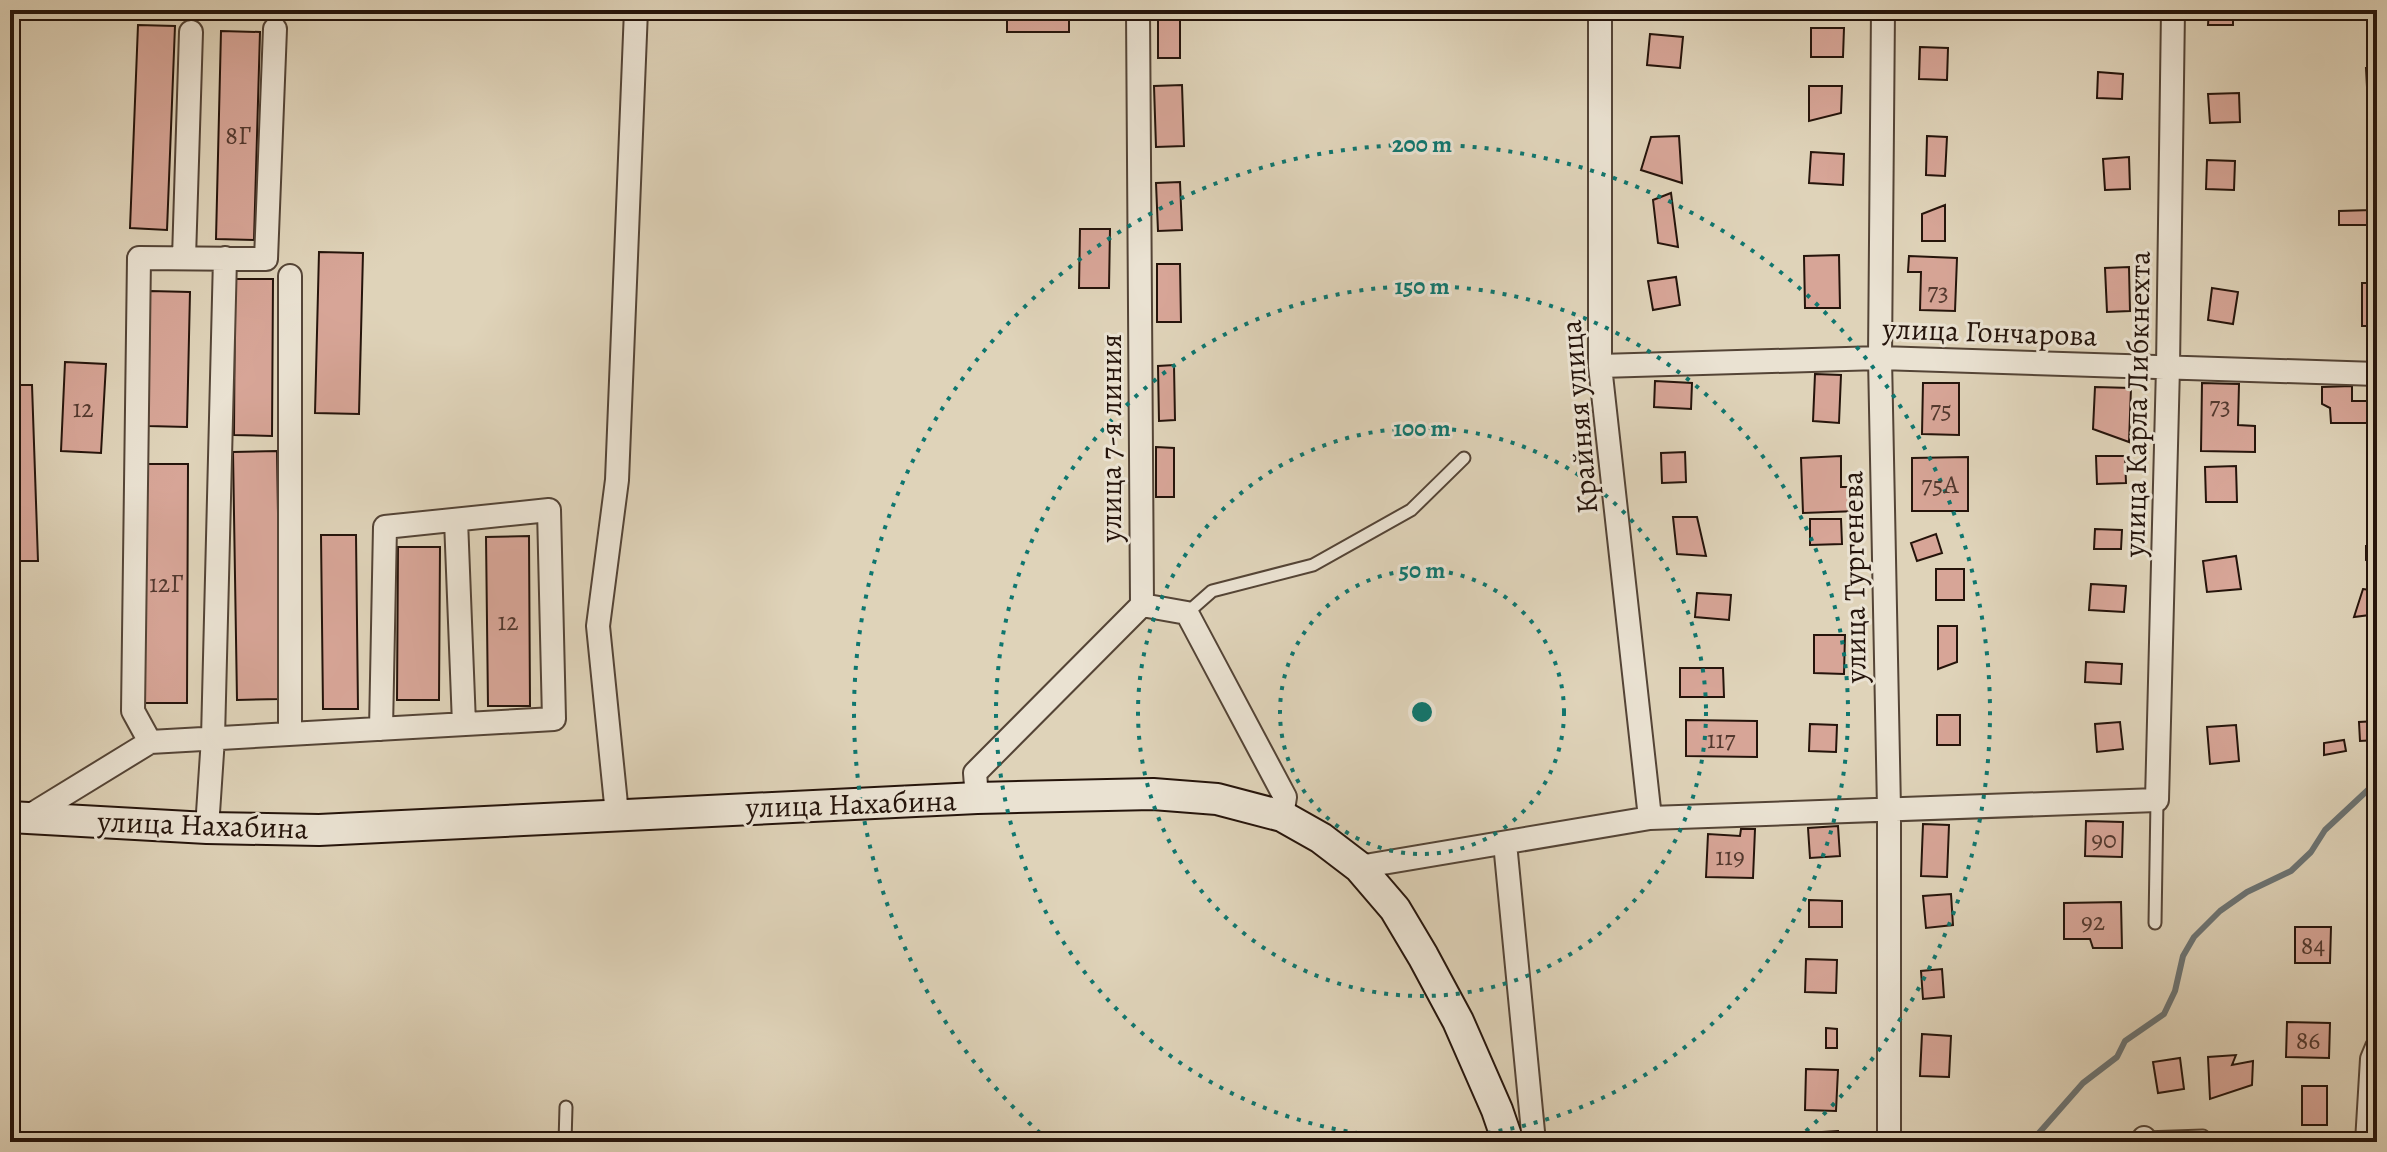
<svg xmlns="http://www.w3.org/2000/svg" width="2387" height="1152" font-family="Alegreya,serif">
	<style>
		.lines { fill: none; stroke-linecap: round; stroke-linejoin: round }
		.stream { stroke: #6b7475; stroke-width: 6 }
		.building { fill: #d7a597; stroke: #25140b; stroke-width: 2 }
		.service-casing { stroke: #544436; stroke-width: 15 }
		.minor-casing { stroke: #544436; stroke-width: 26 }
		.secondary-casing { stroke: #25140b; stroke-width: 34 }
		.service { stroke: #eae2d2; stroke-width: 11 }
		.minor { stroke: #eae2d2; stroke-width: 22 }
		.secondary { stroke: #eae2d2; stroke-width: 30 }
		.ring { fill: none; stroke: #0f766e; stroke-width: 4; stroke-dasharray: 4 8 }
		.labels { text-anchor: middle; stroke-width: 6; stroke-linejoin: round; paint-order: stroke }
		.number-label { font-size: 26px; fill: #52382e }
		.street-label { font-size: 30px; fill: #25140b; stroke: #eae2d2 }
		.centre { fill: #0f766e; stroke: #eae2d2; stroke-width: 4 }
		.ring-label { font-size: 24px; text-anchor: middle; font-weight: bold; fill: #0f766e; stroke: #eae2d2; stroke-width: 6; stroke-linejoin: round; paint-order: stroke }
	</style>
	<rect width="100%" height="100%" fill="#dfd3b9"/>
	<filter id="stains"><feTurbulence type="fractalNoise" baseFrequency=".0025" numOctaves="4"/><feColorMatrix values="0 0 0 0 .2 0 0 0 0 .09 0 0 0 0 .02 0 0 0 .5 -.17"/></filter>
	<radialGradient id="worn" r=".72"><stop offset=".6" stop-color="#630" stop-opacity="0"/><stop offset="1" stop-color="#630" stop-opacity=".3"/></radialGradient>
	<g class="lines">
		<path class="stream" d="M2031 1142 2083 1083 2117 1057 2125 1041 2164 1014 2175 991 2183 956 2194 937 2220 911 2247 892 2291 871 2311 852 2325 830 2370 788 2377 786"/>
	</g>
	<path class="building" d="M1007 10H1069V32H1007Z
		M1158 10H1180V58H1158Z
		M2098 10H2129L2128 15 2098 13Z
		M2209 10H2233V25H2208Z
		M2368 10H2377V27L2369 28Z
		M138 25 175 26 167 230 130 228Z
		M1811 28H1844L1843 57H1811Z
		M221 31 260 32 254 240 216 239Z
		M1650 34 1683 37 1680 68 1647 65Z
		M1920 47 1948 48 1947 80 1919 79Z
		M2366 68H2377V105L2368 106Z
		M2098 72 2123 74 2122 99 2097 98Z
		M1182 85 1184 146 1156 147 1154 86Z
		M1809 86H1842L1841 113 1809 121Z
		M2239 93 2240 122 2210 123 2208 94Z
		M1679 136 1682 183 1641 170 1651 137Z
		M1927 136 1947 137 1945 176 1926 175Z
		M1811 152 1844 154 1843 185 1809 183Z
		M2129 157 2130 189 2105 190 2103 159Z
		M2207 160 2235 161 2234 190 2206 189Z
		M1180 182 1182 230 1158 231 1156 183Z
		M2370 189H2377V225H2339V211L2371 210Z
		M1671 193 1678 247 1658 243 1653 200Z
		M1945 205V241H1922V214Z
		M1080 229H1110L1109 288H1079Z
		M319 252 363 253 359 414 315 413Z
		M1839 255 1840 308H1805L1804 256Z
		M1909 256 1957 258 1955 311 1920 310 1921 272H1908Z
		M1157 264H1180L1181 322H1157Z
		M2129 267 2130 311 2107 312 2105 268Z
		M1676 277 1680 305 1653 310 1648 281Z
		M235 279H273L272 436 234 435Z
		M2362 283H2377V326H2362Z
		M2212 288 2238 292 2233 324 2208 320Z
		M150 291 190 292 187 427 148 426Z
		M65 362 106 364 101 453 61 451Z
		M1174 365 1175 420 1159 421 1158 366Z
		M1815 374 1841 375 1839 423 1813 421Z
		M1655 381 1692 383 1691 409 1654 407Z
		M1923 383H1959V435L1922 434Z
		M2202 383 2239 384 2238 425 2255 426V452L2201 451Z
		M10 385H32L38 561H10Z
		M2352 386V401H2377V423H2331L2330 408 2322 404V387Z
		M2095 387 2131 388 2129 442 2093 429Z
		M1156 447 1174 448V497H1156Z
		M277 451 281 699 237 700 233 452Z
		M1685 452 1686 482 1662 483 1661 453Z
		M1841 456V487H1857L1858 511 1803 513 1801 458Z
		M2096 456H2125L2126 483 2097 484Z
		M1968 457V511H1912V458Z
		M145 464H188L187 703H144Z
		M2236 466 2237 502H2206L2205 467Z
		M2370 485H2377V522H2370Z
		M1673 517H1697L1706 556 1677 554Z
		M1810 519H1841L1842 544 1810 545Z
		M2095 529 2122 530 2121 549H2094Z
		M1936 534 1942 553 1917 561 1911 543Z
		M321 535H356L358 709H323Z
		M529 536 530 706H488L486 537Z
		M2366 546H2377V564L2366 560Z
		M398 547H440L439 700H397Z
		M2236 556 2241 589 2207 592 2203 561Z
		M1936 569H1964V600H1936Z
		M2091 584 2126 586 2124 612 2089 610Z
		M2363 589 2377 591V614L2354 617Z
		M1697 593 1731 595 1729 620 1695 617Z
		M1938 626H1957V662L1938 669Z
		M1814 635H1845L1844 674 1814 673Z
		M2086 662 2122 664 2121 684 2085 682Z
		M1680 668H1723L1724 697H1680Z
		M1937 715H1960V745H1937Z
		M1686 720 1757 721V757L1686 756Z
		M2377 721V740L2360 741 2359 722Z
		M2120 722 2123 749 2097 752 2095 724Z
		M1810 724 1837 725 1836 752 1809 751Z
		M2236 725 2239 761 2210 764 2207 727Z
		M2344 740 2346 751 2324 755V743Z
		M2086 821 2123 822 2122 857 2085 856Z
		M1923 824 1949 825 1947 877 1921 876Z
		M1838 826 1840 856 1810 858 1808 828Z
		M1741 829H1755L1753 878 1706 877 1708 834 1740 836Z
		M1951 894 1953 925 1926 928 1923 896Z
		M1809 900 1842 901V927H1809Z
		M2121 902 2122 948H2093L2090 939H2064V903Z
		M2295 927H2331L2330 963H2295Z
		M1806 959 1837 960 1836 993 1805 992Z
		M1942 969 1944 997 1923 999 1921 971Z
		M2287 1022 2330 1023 2329 1058 2286 1057Z
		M1826 1028 1837 1029V1048H1826Z
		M1922 1034 1951 1036 1949 1077 1920 1076Z
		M2236 1055 2232 1065 2253 1061 2252 1085 2210 1099 2208 1057Z
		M2180 1058 2184 1089 2158 1093 2153 1062Z
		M1806 1069 1838 1070 1836 1111 1805 1110Z
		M2302 1086H2327V1125H2302Z
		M1838 1131 1839 1142H1807L1806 1133Z
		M2244 1132V1142H2211V1135Z"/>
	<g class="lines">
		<g class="service-casing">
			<path id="service" d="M1187 613 1212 591 1313 565 1411 510 1464 458
				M2155 923 2157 800
				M2144 1138 2203 1136
				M565 1142 566 1107"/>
		</g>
		<g class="minor-casing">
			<path id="minor" d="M1600 10V366L1650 818
				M1883 10 1880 358 1889 809V1142
				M184 258 191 32
				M290 276V734
				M1600 366 1880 358 2377 374
				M456 520 464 724
				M1142 605 1187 613 1285 797 1282 816
				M150 742 133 711 139 258 266 259 275 29
				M977 798 975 773 1142 605 1138 10
				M617 814 598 626 617 480 636 10
				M26 818 150 742 554 719 549 510 385 527 381 729
				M207 828 213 738 225 258
				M1505 843 1534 1142
				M1359 867 1650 818 2157 800 2168 367 2173 10
				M2144 1142V1138
				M2367 1142 2372 1059 2377 1047"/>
		</g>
		<g class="secondary-casing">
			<path id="secondary" d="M10 817 207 828 319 830 977 798 1153 794 1217 799 1282 816 1321 838 1359 867 1395 909 1423 956 1458 1021 1497 1110 1508 1142"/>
		</g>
		<use href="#service" class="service"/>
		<use href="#minor" class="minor"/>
		<use href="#secondary" class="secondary"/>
	</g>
	<g class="ring">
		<circle cx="1422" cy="712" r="142"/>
		<circle cx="1422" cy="712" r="284"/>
		<circle cx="1422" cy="712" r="426"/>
		<path d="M1049 1141A568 568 0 1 1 1795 1141"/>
	</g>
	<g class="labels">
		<g class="number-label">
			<text x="238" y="144">8Г</text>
			<text x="1938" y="300">73</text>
			<text x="2220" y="414">73</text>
			<text x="83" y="417">12</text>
			<text x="1941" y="418">75</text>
			<text x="1940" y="493">75А</text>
			<text x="166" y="592">12Г</text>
			<text x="508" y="630">12</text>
			<text x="1721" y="748">117</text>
			<text x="2104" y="848">90</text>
			<text x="1730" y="865">119</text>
			<text x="2093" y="930">92</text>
			<text x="2313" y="954">84</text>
			<text x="2308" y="1049">86</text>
		</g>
		<g class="street-label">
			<text transform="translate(1990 332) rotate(2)" y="10">улица Гончарова</text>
			<text transform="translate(2137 404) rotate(-89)" y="10">улица Карла Либкнехта</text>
			<text transform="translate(1579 417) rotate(-95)" y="10">Крайняя улица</text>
			<text transform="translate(1111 438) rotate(-90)" y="10">улица 7-я линия</text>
			<text transform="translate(1854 577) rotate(-91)" y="10">улица Тургенева</text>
			<text transform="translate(851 804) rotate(-2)" y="10">улица Нахабина</text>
			<text transform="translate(203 825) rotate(2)" y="10">улица Нахабина</text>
		</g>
	</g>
	<circle cx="1422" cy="712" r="12" class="centre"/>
	<g class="ring-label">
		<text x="1422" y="152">200 m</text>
		<text x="1422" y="294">150 m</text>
		<text x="1422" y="436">100 m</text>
		<text x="1422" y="578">50 m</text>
	</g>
	<rect width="2387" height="1152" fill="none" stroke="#dfd3b9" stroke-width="40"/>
	<rect x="12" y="12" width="2363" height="1128" fill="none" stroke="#25140b" stroke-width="4"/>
	<rect x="20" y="20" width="2347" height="1112" fill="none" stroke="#25140b" stroke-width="2"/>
	<rect width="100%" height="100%" filter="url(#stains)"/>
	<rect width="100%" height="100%" fill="url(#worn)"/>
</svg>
